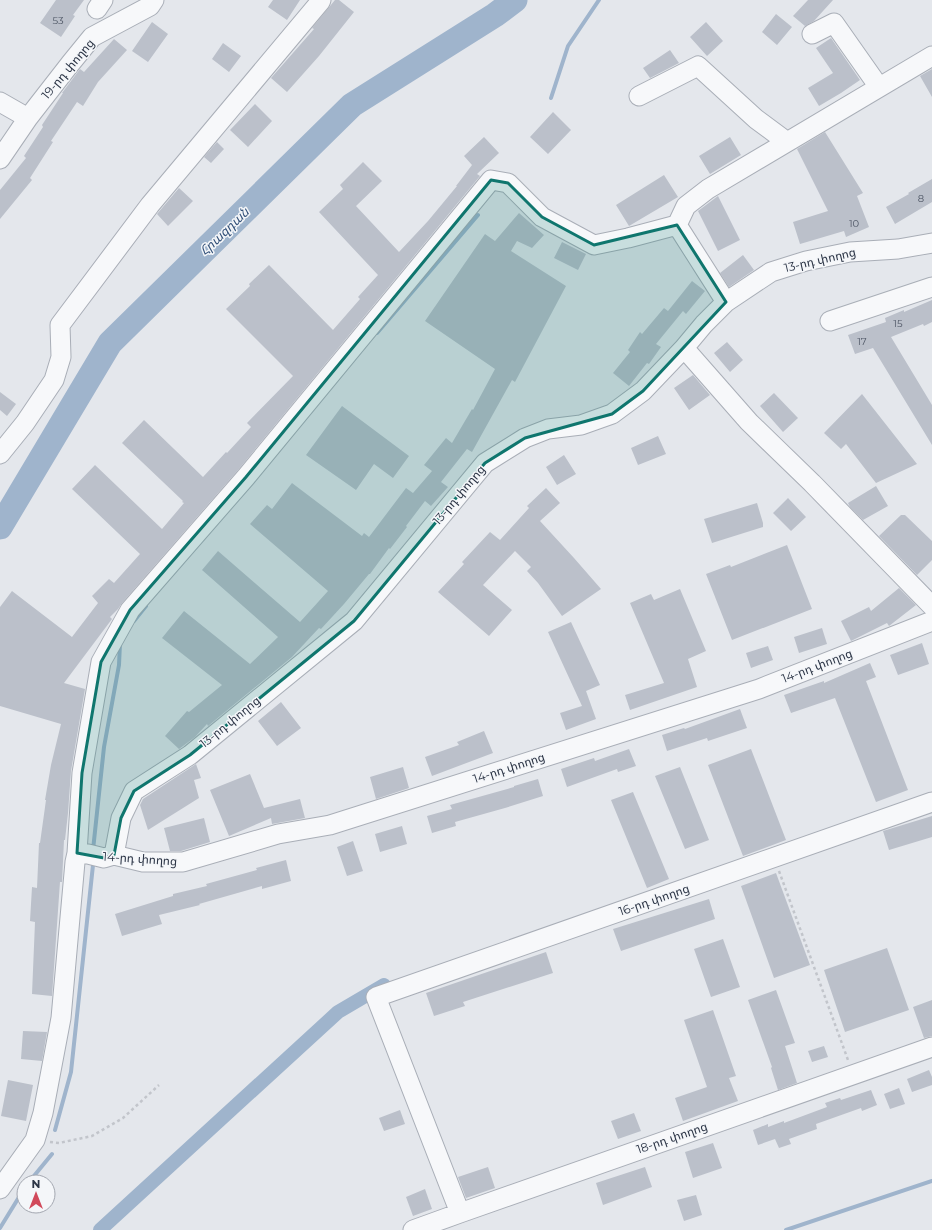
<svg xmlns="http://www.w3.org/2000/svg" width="932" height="1230" font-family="Montserrat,'Noto Sans Armenian',sans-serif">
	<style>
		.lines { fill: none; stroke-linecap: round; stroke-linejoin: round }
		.stream { stroke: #9fb4cc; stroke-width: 4 }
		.canal { stroke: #9fb4cc; stroke-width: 14 }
		.river { stroke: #9fb4cc; stroke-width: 25 }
		.building { fill: #bbc0ca }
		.minor-casing { stroke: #a9aeb7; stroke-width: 21 }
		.path { stroke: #c2c5cb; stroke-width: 2.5; stroke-dasharray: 3 3; stroke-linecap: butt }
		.minor { stroke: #f7f8fa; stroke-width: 19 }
		.marked { fill: #0f766e; fill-opacity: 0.2; stroke: #0f766e; stroke-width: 3; stroke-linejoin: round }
		.labels { text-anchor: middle; stroke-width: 3; stroke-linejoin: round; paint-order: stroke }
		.number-label { font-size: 10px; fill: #4f5766 }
		.street-label { font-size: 12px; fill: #2b3445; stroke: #f4f6f9 }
		.water-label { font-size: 13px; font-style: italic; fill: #34527a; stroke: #f4f6f9 }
	</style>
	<rect width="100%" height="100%" fill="#e4e7ec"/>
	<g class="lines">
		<path class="stream" d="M551 98 568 46 599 0
			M377 333 478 215
			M134 621 146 606
			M93 850 104 747 119 665 120 643
			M55 1130 71 1072 93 865
			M29 1182 52 1154
			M0 1228 24 1189
			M786 1230 932 1181"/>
		<path class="canal" d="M100 1230 338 1012 384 985"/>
		<path class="river" d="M0 527 110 343 352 105 495 15 515 0"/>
	</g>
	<path class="building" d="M56 0H84L73 15 75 16 61 37 40 23Z
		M273 0H300L287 20 268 7Z
		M335 0H339L354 12 319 56 287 92 271 78 314 29 312 28Z
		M808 0H833L814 21 805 26 793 16Z
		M776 14 792 27 777 45 762 32Z
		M152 22 168 34 148 62 132 51Z
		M706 22 723 41 707 56 690 37Z
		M831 38 860 80 841 93 819 106 808 88 833 73 816 48Z
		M114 39 127 50 98 82 83 106 77 102 51 141 53 142 30 178 32 180 0 219V190L26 158 24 156 43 127 42 125 63 93H62L80 69 84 72Z
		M223 43 241 56 229 72 212 59Z
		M670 50 679 63 650 78 643 68Z
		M932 69V97L920 76Z
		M255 104 272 121 248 147 230 130Z
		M553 112 571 130 548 154 530 137Z
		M825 132 863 193 857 196 869 227 846 237 844 231 800 244 793 222 828 211 797 149Z
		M484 137 499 153 477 174 480 176 238 470 122 603 118 609 110 617 112 619 64 683 85 689 71 771 68 813 65 840H64L62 882H60L52 996 32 994 35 922 30 921 32 887 37 888 39 843H40L46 800H45L51 765 61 724 0 706V607L12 591 72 637 98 603 92 596 109 579 114 583 140 554 72 489 95 465 162 529 184 503 182 502 183 501 122 443 144 420 203 477 226 452 227 453 251 427 247 423 293 376 226 309 250 286 249 284 269 265 333 330 360 299 358 297 378 275 319 212 343 189 340 185 363 162 382 181 356 206 399 252 428 221 457 186H456L472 165 464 156Z
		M730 137 741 155 710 174 699 156Z
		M217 142 224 149 211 163 204 157Z
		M664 175 678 197 629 226 616 205Z
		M932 179V202L895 224 886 207 909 194 908 193Z
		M179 188 193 201 168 226 157 214Z
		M718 196 740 240 718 251 698 211Z
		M519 213 544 235 532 248 517 241 511 251 566 286 515 382 512 380 472 452 467 449 441 482 448 487 431 506 425 501 406 526 407 527 390 549 389 548 370 574H369L344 604 321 629 319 628 292 657 208 726 207 724 195 737 179 749 165 736 187 711 189 712 222 685 162 638 184 611 250 664 278 637 202 570 218 551 300 622 328 591 250 524 267 505 272 509 292 483 362 536 364 533 369 537 406 488 413 493 432 471 424 465 446 438 452 443 472 409 473 410 495 369 425 321 485 234 495 241Z
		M562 242 586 254 578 270 554 258Z
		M743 255 754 270 729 287 720 273Z
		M692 281 705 291 686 314 683 311 656 344 661 347 649 364 647 363 629 386 613 373 630 352 628 350 640 332 642 334 664 308 668 311Z
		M932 300V322L924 326 923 324 891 337 932 405V445L873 348 855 354 848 335 886 322 885 318 904 310V312Z
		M727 342 743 360 730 372 714 353Z
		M693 375 710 395 689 410 674 388Z
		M0 392 16 404 7 416 0 410Z
		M774 393 798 418 783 432 760 406Z
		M862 394 917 464 876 483 846 444 841 449 824 433Z
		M342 406 409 456 393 478 374 464 356 490 306 455Z
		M658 436 666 454 638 465 631 448Z
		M564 455 576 474 557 485 546 467Z
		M876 486 888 506 863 520 850 507 848 503Z
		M546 488 560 503 540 521 574 558 601 589 562 616 538 583 527 571 531 567 515 551 483 585 512 610 489 636 438 592 464 564 462 562 490 532 500 540 529 508 527 506Z
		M788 498 806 517 791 531 773 513Z
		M757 503 763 523V527L712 543 704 519Z
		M901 515H905L932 541V560L917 575 879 536Z
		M787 545 812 609 732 640 706 574 730 565 731 567Z
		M899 588 916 605 889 626 887 623 851 641 841 621 869 607 871 611Z
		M680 589 706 651 688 659 697 687 630 710 625 695 664 683 630 603 651 594 654 600Z
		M571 622 600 685 586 691 596 719 566 730 560 713 582 706 548 632Z
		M822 628 827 644 799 653 794 637Z
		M922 643 929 664 898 675 890 655Z
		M768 646 773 660 751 668 746 653Z
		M870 663 876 677 866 681 908 790 876 802 835 698 791 713 784 695 824 681V683Z
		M281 702 301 728 277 746 258 721Z
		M740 709 747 728 708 741 707 738 667 751 662 735 684 728 685 729Z
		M484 731 493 753 432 776 425 757 459 745 457 742Z
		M629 749 636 766 618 772 617 769 567 787 561 769 594 758 595 761Z
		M751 749 786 840 743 856 708 765Z
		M196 764 201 778 194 780 199 798 148 830 140 805 143 799Z
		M403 767 409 788 376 799 370 777Z
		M680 767 709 840 685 849 655 776Z
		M250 774 264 808 300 799 305 818 272 824 271 818 229 836 210 790Z
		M538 779 543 796 505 808 455 822 456 826 432 833 427 816 452 809 450 805 514 787V786Z
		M633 792 669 879 647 888 611 800Z
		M932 816V837L889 850 883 831Z
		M204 818 210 842 181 851H170L164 828Z
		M402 826 407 844 380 852 375 834Z
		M353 841 363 871 347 876 337 847Z
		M286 860 291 881 262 889V886L199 904 200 905 159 915 162 924 122 936 115 914 173 896V894L207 886 206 884 257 870 256 868Z
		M776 873 810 965 774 978 741 886Z
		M709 899 715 919 621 951 613 929Z
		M723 939 740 987 711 997 694 949Z
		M887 948 909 1010 845 1032 824 970Z
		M546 952 553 973 463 1002 465 1006 434 1016 426 993Z
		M776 990 795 1043 785 1046 797 1083 778 1090 771 1068 772 1067 748 1000Z
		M932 1000V1036L924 1038 913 1007Z
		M713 1010 736 1076 729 1078 738 1101 683 1121 675 1098 707 1087 684 1020Z
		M23 1031 47 1032 42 1061 21 1059Z
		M824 1046 828 1057 812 1062 808 1051Z
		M929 1070 932 1077V1085L912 1092 907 1079Z
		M8 1080 33 1085 26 1121 1 1116Z
		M899 1088 905 1104 890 1109 884 1094Z
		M871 1090 877 1105 862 1111 861 1108 816 1124 817 1129 789 1139 791 1144 779 1148 775 1139 758 1145 753 1130 768 1124V1127L784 1121V1123L827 1107 825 1103 840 1098 841 1100Z
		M400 1110 405 1124 384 1131 379 1118Z
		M634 1113 641 1131 618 1139 611 1121Z
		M713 1143 722 1168 693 1178 685 1152Z
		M488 1167 495 1188 466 1198 458 1177Z
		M645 1167 652 1187 603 1205 596 1183Z
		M425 1189 432 1209 413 1216 406 1197Z
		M696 1195 702 1215 684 1221 677 1200Z"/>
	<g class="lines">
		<g class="minor-casing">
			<path id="minor" d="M97 9 103 0
				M812 34 834 23 879 87
				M639 96 698 66 756 119 787 142
				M0 102 28 118
				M0 159 28 118 70 64 92 37 150 6 154 0
				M677 225 686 206 708 189 932 56
				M830 321 932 287
				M684 348 749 422 812 483 932 606
				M0 454 25 423 54 380 61 357 60 325 150 205 320 2 321 0
				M77 853 88 854 104 858 114 855 143 862H183L278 834 330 825 759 689 932 621
				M114 855 121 818 134 791 190 755 354 621 485 463 525 438 548 429 581 425 612 414 643 391 684 348 704 324 726 302 771 272 806 261 850 252 898 249 932 243
				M0 1189 35 1140 43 1113 61 1018 75 862 77 853 82 773 101 662 130 610 246 477 491 180 508 183 542 217 594 245 628 238 677 225 726 302
				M460 1213 376 997 932 802
				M413 1230 460 1213 932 1047"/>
		</g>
		<path class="path" d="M779 871 848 1060
			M50 1142 59 1143 92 1136 123 1118 159 1085"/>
		<use href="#minor" class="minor"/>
	</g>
	<path class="marked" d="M491 180 508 183 542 217 594 245 677 225 726 302 643 391 612 414 525 438 485 463 354 621 190 755 134 791 121 818 114 855 104 858 77 853 82 773 101 662 130 610 246 477Z"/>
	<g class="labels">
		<g class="number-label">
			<text x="58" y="24">53</text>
			<text x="921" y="202">8</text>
			<text x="854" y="227">10</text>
			<text x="898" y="327">15</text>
			<text x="862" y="345">17</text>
		</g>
		<g class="street-label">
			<text transform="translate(68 69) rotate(-50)" y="4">19-րդ փողոց</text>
			<text transform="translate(820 260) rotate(-13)" y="4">13-րդ փողոց</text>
			<text transform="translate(459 495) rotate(-50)" y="4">13-րդ փողոց</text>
			<text transform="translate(817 666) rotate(-21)" y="4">14-րդ փողոց</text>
			<text transform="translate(230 722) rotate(-39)" y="4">13-րդ փողոց</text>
			<text transform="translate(509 768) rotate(-18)" y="4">14-րդ փողոց</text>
			<text transform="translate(140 859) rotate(4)" y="4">14-րդ փողոց</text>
			<text transform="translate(654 900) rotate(-19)" y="4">16-րդ փողոց</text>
			<text transform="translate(672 1138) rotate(-19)" y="4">18-րդ փողոց</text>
		</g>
		<g class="water-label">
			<text transform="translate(224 231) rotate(-44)" y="5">Հրազդան</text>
		</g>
	</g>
	<g transform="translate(36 1194)"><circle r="19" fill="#f4f6f9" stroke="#a4a8b1"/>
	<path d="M0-3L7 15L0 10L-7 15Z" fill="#d1495b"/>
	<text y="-6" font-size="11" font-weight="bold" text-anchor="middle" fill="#2b3445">N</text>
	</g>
</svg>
